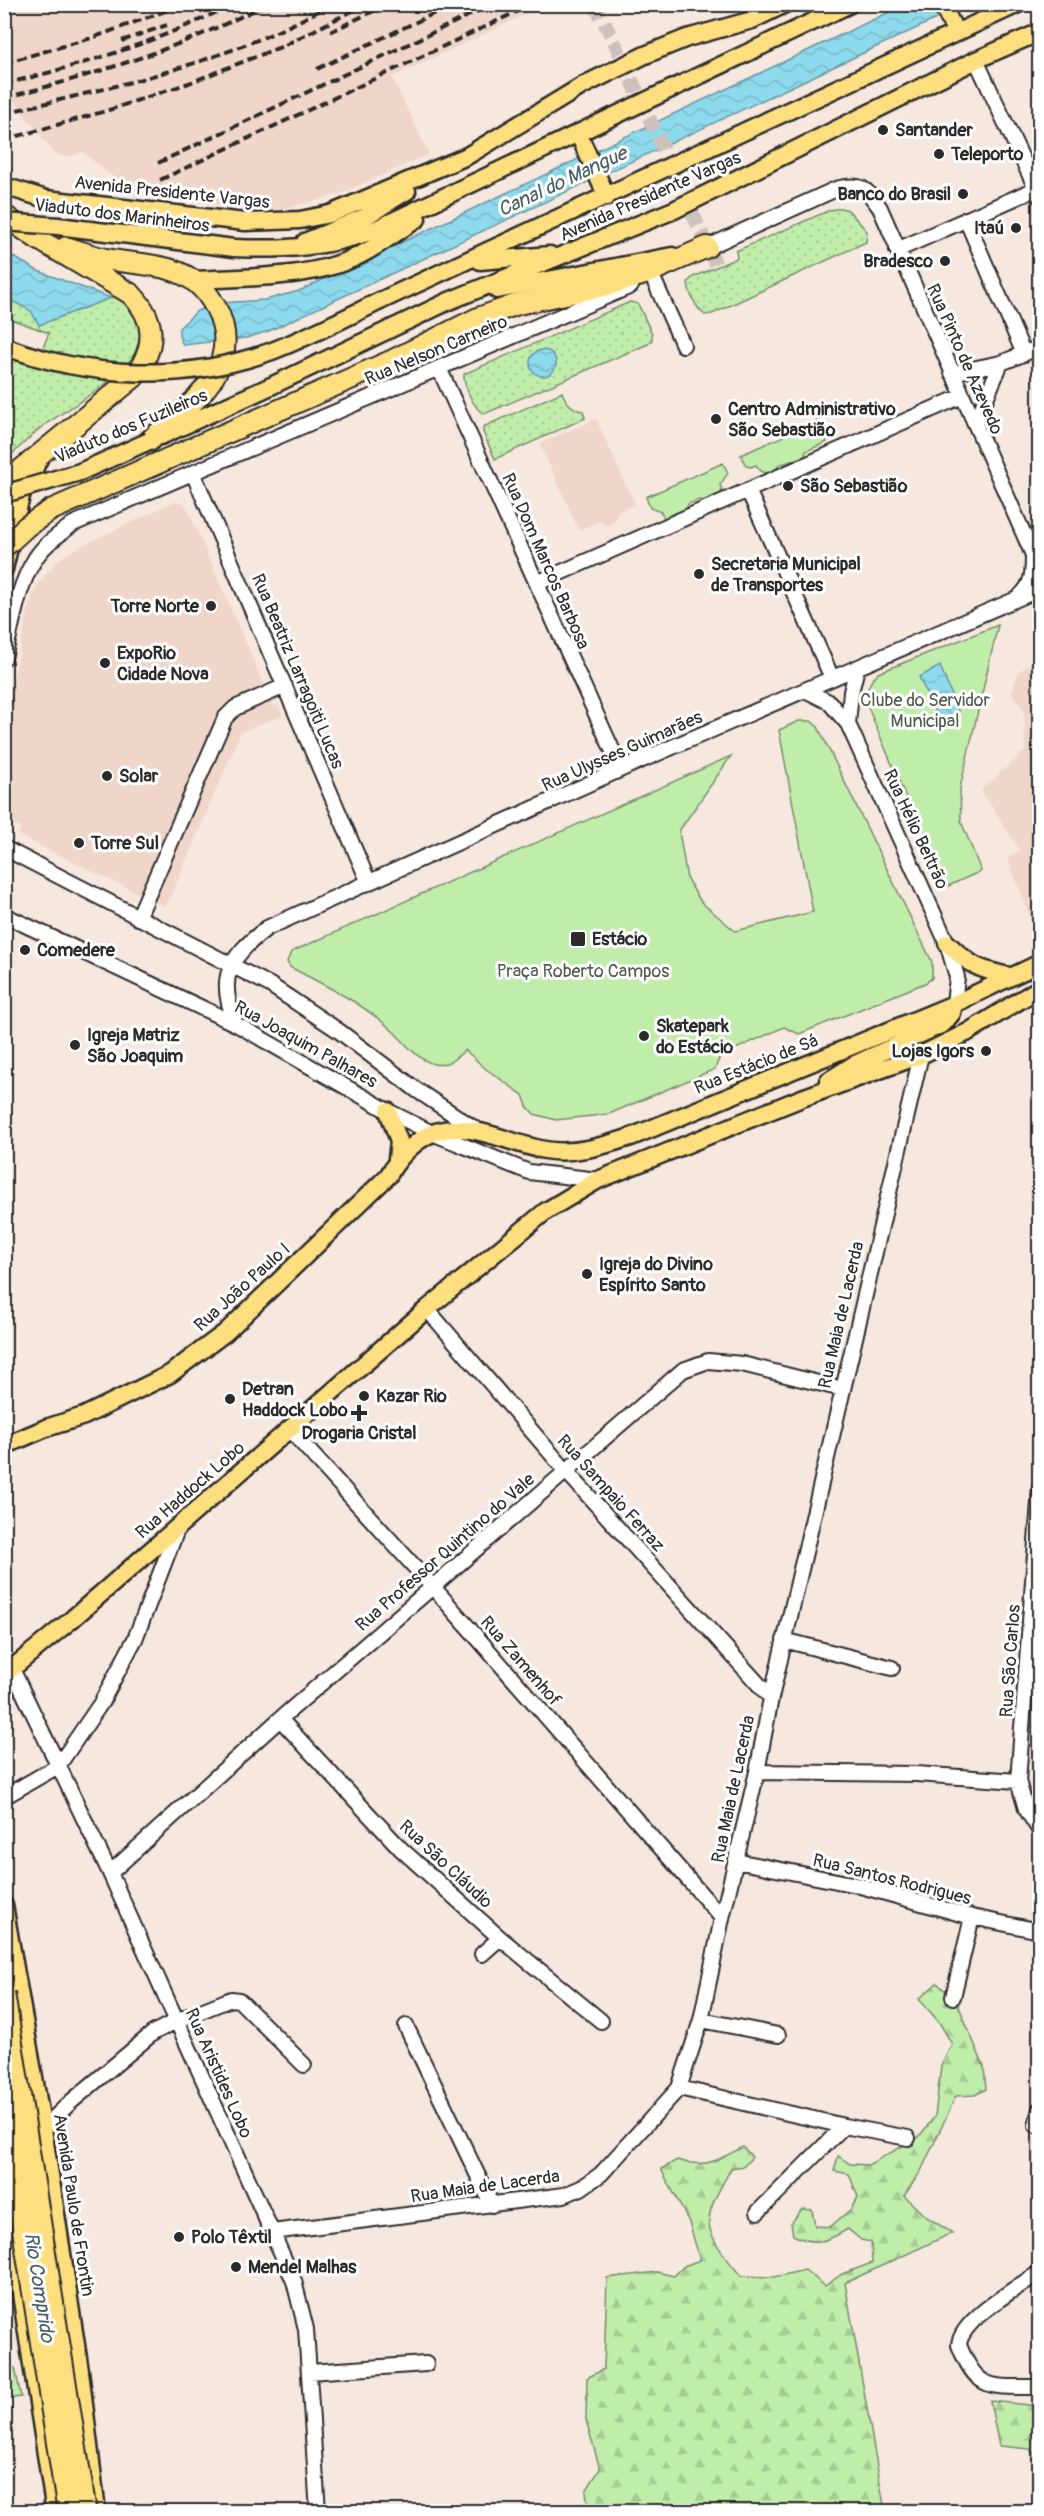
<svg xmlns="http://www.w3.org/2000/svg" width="1044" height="2516" font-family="Pangolin,sans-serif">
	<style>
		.built { fill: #f0d6c8 }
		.grass { fill: url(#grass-dots); stroke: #768c6b; stroke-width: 1.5 }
		.forest { fill: url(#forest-firs); stroke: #768c6b; stroke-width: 1.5 }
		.green { fill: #c1edab; stroke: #768c6b; stroke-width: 1.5 }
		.water { fill: url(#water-waves); stroke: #66949f; stroke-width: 1.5 }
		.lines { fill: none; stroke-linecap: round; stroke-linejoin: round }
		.river { stroke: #8ddaed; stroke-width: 24 }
		.minor-tunnel { stroke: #cdc1bb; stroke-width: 14; stroke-dasharray: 14 7; stroke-linecap: butt }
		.minor-casing { stroke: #2b2b2b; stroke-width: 18 }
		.major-casing { stroke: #2b2b2b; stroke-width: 21 }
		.highway-casing { stroke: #2b2b2b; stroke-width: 24 }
		.minor { stroke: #fff; stroke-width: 14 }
		.major { stroke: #fedf80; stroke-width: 16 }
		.highway { stroke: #fedf80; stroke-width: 20 }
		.rail { stroke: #2b2b2b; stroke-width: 4; stroke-dasharray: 9 4.5; stroke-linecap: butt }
		.major-bridge-casing { stroke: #2b2b2b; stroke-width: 21; stroke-linecap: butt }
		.highway-bridge-casing { stroke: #2b2b2b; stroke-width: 24; stroke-linecap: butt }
		.major-bridge { stroke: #fedf80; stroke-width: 16 }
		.highway-bridge { stroke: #fedf80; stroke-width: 20 }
		.poi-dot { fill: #2b2b2b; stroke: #fff; stroke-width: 2 }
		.labels { text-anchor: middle; stroke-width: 6; stroke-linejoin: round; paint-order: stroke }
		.poi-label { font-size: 18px; font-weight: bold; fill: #2b2b2b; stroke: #fff; text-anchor: start }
		.street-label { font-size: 18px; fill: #2b2b2b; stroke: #fff }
		.park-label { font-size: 18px; fill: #505c4b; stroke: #fff }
		.water-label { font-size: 20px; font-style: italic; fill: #486065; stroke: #fff }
	</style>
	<defs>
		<pattern id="grass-dots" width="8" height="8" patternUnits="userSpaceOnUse" patternTransform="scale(1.5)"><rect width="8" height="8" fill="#c1edab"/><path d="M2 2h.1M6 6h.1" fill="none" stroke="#a6cb93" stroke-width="1.8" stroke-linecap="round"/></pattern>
		<pattern id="forest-firs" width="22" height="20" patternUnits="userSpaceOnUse" patternTransform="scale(1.5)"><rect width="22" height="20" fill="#c1edab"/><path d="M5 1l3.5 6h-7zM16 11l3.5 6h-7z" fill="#a6cb93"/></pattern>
		<pattern id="water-waves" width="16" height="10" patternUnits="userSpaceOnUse" patternTransform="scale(1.5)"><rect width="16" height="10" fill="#8ddaed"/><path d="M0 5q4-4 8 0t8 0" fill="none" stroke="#7abbcb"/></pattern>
	</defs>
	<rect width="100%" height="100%" fill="#f6e7df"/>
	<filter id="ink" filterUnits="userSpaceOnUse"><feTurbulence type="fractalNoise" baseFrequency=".0167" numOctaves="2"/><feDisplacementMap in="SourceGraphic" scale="12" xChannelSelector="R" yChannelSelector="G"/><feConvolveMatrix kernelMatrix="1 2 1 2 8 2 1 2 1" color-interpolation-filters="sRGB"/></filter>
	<g filter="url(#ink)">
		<path class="built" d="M4 5 5 4 546 5 392 77 429 154 338 195 281 209H246L125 192 126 187 82 152 72 156H62L54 152 5 90Z
			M596 419 635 504 616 513V519L610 525H605L599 521 579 530 540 444Z
			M174 502 183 503 187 507 273 706 278 705 283 715 241 732 166 907 18 835 21 828 13 824 10 830 5 828V719L29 607 35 589 47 573 58 560 73 550Z
			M1039 659V658V941L1008 858 1020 850 981 790 1025 751 1024 710 1012 693 1018 672Z"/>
		<path class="grass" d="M841 208 848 210 867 231 866 242 712 314 705 315C696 308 689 294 688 282L693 277 737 258 736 251 830 210Z
			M4 287 49 317 125 292C133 308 143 321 140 339 134 375 70 406 43 426 29 437 18 450 5 460V351L36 364 49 333 5 317Z
			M630 302 638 304 652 334V340L648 344 484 414C474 409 463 385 464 374Z
			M562 392C566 402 571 409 583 411L585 418 495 459 483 432V427Z"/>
		<path class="forest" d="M937 1983 957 2002 984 2067 986 2089 975 2095 956 2096 921 2171 904 2196 925 2216 952 2233 845 2283 885 2511H614L613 2508 588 2506 586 2491 600 2469 586 2420 587 2378 604 2369 607 2278 657 2272 674 2276 684 2266 700 2260 689 2222 661 2169 677 2160C706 2169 718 2160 743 2147L752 2157 744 2166 731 2168C723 2185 708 2205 709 2224 710 2240 731 2264 741 2276L774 2277 805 2270 825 2286 842 2274 872 2263 871 2242 861 2240 848 2229C826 2242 816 2246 793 2235L791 2223 802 2209 812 2210 815 2226 830 2227 851 2209 858 2197 849 2174 834 2171 838 2156 850 2164 868 2165 918 2138 935 2116 941 2066 952 2044 939 2022 919 1999Z
			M990 2401 1039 2406V2462L1030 2449 999 2446Z"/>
		<path class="green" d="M817 421 827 442 806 451 804 457 778 465 777 471 769 474 761 471 756 465 751 467 746 466 741 455Z
			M723 463 728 473 720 485 722 490 719 497 707 502 699 500 688 504 686 511 667 519 664 518 661 512 650 508 646 497Z
			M998 625 960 788 961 821 981 871 944 888 867 705C866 690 868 683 878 673Z
			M799 721H811L818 727 932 962V978L925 983 799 1034 784 1027 720 1056 715 1069 609 1114 556 1120 534 1114 527 1106 523 1095 486 1069 465 1050C456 1058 447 1067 434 1064 418 1060 406 1044 395 1033 365 1004 326 986 290 967L287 962 291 952 731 756 679 831 687 879 701 902 735 931 813 912 779 730Z
			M15 2368 21 2397 5 2399V2370Z"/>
		<path class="water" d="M904 5H966L269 331 246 338 183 345 179 336V328L197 311 219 303 265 300 299 291Z
			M5 252 38 271 111 298 39 325 31 311 5 297Z
			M530 363a13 13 0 1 1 26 0a13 13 0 1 1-26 0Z
			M940 666 959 713 939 721 919 677Z"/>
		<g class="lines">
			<path class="river" d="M4 2063 16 2136"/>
			<path class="minor-tunnel" d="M594 4 612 37 718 269"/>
			<g class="minor-casing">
				<path id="minor" d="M976 60 1040 197
					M966 219 1024 354
					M897 250 1040 187
					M699 251 836 189C861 182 866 188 880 208L1033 555 1040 561
					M653 278 683 345
					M439 368 621 769
					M952 373 1001 363 1040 347
					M975 424 1001 363
					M193 473 369 883
					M748 490 832 678
					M537 583 962 396
					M1020 596C1033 584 1033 572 1033 555
					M4 658C12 626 17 587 35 559 44 544 60 534 73 524L631 286
					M805 690 829 702 848 724 947 943 957 977 954 1004
					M848 724 851 692 857 668
					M4 848 270 985 339 1031 418 1091 477 1130
					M4 915 236 1024 388 1111 432 1133 529 1172 598 1180
					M138 918 225 718 235 708 285 686
					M236 1024C216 978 229 957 267 928L635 763 1040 589
					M427 1309 566 1471 771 1698
					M290 1430 433 1587 722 1918
					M1040 1488 1018 1781 1026 1809 1040 1831
					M784 1640 892 1668
					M12 1669 110 1873 294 2281 306 2329 318 2512
					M280 1719 401 1849 500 1938 601 2021
					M757 1772 916 1774 1018 1781
					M4 1797 58 1766 101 1703 135 1639 178 1527
					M736 1861 857 1885 972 1917 1040 1931
					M110 1873 280 1719 683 1370 708 1361 742 1364 842 1389
					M482 1954 500 1938
					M953 1997 972 1917
					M701 2020 778 2035
					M406 2026 492 2205
					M679 2088 844 2126 758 2212
					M1036 2125 1040 2109
					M844 2126 908 2138
					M38 2133 72 2101 153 2033 176 2021 231 1999 239 2000 304 2065
					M272 2232 564 2195 581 2188 601 2174 679 2088 701 2020 722 1918 757 1772 771 1698 921 1055
					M1040 2272C1019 2287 961 2319 959 2345 978 2394 993 2386 1040 2387
					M309 2372 426 2364"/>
			</g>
			<g class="major-casing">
				<path id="major" d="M942 4 956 33
					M578 133 607 197
					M4 186 46 199 245 222 300 220 330 214 467 156 582 86 645 55 687 38 752 20 785 4
					M305 242 363 218 407 191
					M234 248C282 250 327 248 372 231L850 4
					M480 261 550 255
					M195 280C246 277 312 279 358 256 379 246 398 231 417 219
					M497 290 672 256
					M380 301 1018 4
					M161 436 271 386 449 301 674 210 976 60 1040 32
					M4 569 21 496 40 457
					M947 943C969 965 979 970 1010 976
					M828 1081 853 1065 943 1024 952 1013 954 1004
					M388 1111 399 1141 397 1159
					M4 1446 46 1428 84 1416 170 1374 226 1332 388 1176C396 1161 404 1152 417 1142 457 1111 503 1143 545 1150 574 1155 603 1146 631 1137L954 1004 1040 963
					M4 1675 71 1620 427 1309 546 1211 598 1180 802 1098 921 1055 968 1032 1040 988
					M4 1905 43 2129 80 2371 97 2512
					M4 2185 55 2512"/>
			</g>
			<g class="highway-casing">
				<path id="highway" d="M66 247C79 251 92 256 106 259 126 263 149 263 169 269 192 276 205 287 216 308 247 368 188 406 149 441
					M4 491 22 469 134 377C156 348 157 321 131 294L38 239 6 217
					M51 510 391 361 478 318 518 304 608 285 645 274 707 247"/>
			</g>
			<use href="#minor" class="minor"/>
			<use href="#major" class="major"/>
			<use href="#highway" class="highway"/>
			<path class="rail" d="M330 32 388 4
				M122 41 167 25
				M4 63 92 38 184 4
				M317 69 454 4
				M4 84C83 65 161 41 233 4
				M4 98C94 75 184 47 266 4
				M4 113C115 87 232 61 331 4
				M4 140 106 111 189 83 283 46 366 4
				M158 163 493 4
				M160 180 533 4"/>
			<g class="major-bridge-casing">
				<path id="major-bridge" d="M4 222 58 226 234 248
					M4 346C89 379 187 382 272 351 309 337 345 318 380 301
					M4 494 80 472 149 441"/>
			</g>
			<g class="highway-bridge-casing">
				<path id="highway-bridge" d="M4 547 27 526 51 510
					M4 1993 86 2512
					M4 2111 68 2512"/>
			</g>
			<use href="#major-bridge" class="major-bridge"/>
			<use href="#highway-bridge" class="highway-bridge"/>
		</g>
	</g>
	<g class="poi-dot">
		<circle cx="883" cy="130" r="6"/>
		<circle cx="939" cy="154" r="6"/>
		<circle cx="963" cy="194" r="6"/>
		<circle cx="1016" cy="228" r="6"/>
		<circle cx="945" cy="261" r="6"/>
		<circle cx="716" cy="419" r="6"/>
		<circle cx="788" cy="486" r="6"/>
		<circle cx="699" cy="574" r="6"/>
		<circle cx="211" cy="606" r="6"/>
		<circle cx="105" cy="663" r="6"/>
		<circle cx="107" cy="776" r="6"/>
		<circle cx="79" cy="843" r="6"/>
		<rect x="570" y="931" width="16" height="16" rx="3"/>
		<circle cx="25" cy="950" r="6"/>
		<circle cx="644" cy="1036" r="6"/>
		<circle cx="75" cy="1045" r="6"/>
		<circle cx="986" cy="1051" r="6"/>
		<circle cx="587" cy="1274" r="6"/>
		<circle cx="364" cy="1396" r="6"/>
		<circle cx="230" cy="1399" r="6"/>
		<path d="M356 1404h6v6h6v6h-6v6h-6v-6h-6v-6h6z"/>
		<circle cx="179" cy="2237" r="6"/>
		<circle cx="236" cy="2267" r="6"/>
	</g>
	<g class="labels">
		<g class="poi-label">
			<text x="895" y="136">Santander</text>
			<text x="951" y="160">Teleporto</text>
			<text x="951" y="200" text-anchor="end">Banco do Brasil</text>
			<text x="1004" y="234" text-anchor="end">Itaú</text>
			<text x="933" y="267" text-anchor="end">Bradesco</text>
			<text x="728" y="415">Centro Administrativo<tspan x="728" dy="21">São Sebastião</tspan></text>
			<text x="800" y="492">São Sebastião</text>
			<text x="711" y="570">Secretaria Municipal<tspan x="711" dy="21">de Transportes</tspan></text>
			<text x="199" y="612" text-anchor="end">Torre Norte</text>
			<text x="117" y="659">ExpoRio<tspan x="117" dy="21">Cidade Nova</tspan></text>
			<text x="119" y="782">Solar</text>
			<text x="91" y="849">Torre Sul</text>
			<text x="592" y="945">Estácio</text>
			<text x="37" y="956">Comedere</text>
			<text x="656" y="1032">Skatepark<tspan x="656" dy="21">do Estácio</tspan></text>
			<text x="87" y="1041">Igreja Matriz<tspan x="87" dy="21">São Joaquim</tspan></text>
			<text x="974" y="1057" text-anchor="end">Lojas Igors</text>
			<text x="599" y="1270">Igreja do Divino<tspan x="599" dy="21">Espírito Santo</tspan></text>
			<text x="242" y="1395">Detran<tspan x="242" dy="21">Haddock Lobo</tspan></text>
			<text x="376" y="1402">Kazar Rio</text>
			<text x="359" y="1439" text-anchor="middle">Drogaria Cristal</text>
			<text x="191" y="2243">Polo Têxtil</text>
			<text x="248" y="2273">Mendel Malhas</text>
		</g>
		<g class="street-label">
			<text transform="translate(172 192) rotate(6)" y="6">Avenida Presidente Vargas</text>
			<text transform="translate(650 196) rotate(-24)" y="6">Avenida Presidente Vargas</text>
			<text transform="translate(122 215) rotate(7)" y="6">Viaduto dos Marinheiros</text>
			<text transform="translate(436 350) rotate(-23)" y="6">Rua Nelson Carneiro</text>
			<text transform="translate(965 359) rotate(66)" y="6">Rua Pinto de Azevedo</text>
			<text transform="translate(131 426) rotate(-23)" y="6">Viaduto dos Fuzileiros</text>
			<text transform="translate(546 561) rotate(66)" y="6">Rua Dom Marcos Barbosa</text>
			<text transform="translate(298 671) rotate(67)" y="6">Rua Beatriz Larragoiti Lucas</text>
			<text transform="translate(622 751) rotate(-24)" y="6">Rua Ulysses Guimarães</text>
			<text transform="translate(916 829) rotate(65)" y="6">Rua Hélio Beltrão</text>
			<text transform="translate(306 1044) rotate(29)" y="6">Rua Joaquim Palhares</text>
			<text transform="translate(756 1064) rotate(-22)" y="6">Rua Estácio de Sá</text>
			<text transform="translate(242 1287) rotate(-42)" y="6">Rua João Paulo I</text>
			<text transform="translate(841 1315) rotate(-77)" y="6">Rua Maia de Lacerda</text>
			<text transform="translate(190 1490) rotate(-41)" y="6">Rua Haddock Lobo</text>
			<text transform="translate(611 1493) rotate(48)" y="6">Rua Sampaio Ferraz</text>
			<text transform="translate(445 1552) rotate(-41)" y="6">Rua Professor Quintino do Vale</text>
			<text transform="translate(521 1661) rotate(49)" y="6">Rua Zamenhof</text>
			<text transform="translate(1010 1661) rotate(-86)" y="6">Rua São Carlos</text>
			<text transform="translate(733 1789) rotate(-78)" y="6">Rua Maia de Lacerda</text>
			<text transform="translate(446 1864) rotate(43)" y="6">Rua São Cláudio</text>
			<text transform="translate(892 1879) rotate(14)" y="6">Rua Santos Rodrigues</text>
			<text transform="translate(219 2073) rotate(66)" y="6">Rua Aristides Lobo</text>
			<text transform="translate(485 2186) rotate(-8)" y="6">Rua Maia de Lacerda</text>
			<text transform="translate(74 2205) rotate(81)" y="6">Avenida Paulo de Frontin</text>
		</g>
		<g class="park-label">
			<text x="925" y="706">Clube do Servidor<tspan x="925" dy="21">Municipal</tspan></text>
			<text x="583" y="977">Praça Roberto Campos</text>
		</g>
		<g class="water-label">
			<text transform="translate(562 181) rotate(-25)" y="7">Canal do Mangue</text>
			<text transform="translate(40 2287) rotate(81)" y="7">Rio Comprido</text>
		</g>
	</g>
	<rect width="1044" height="2516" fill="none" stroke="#fff" stroke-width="24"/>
	<rect x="12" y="12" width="1020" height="2492" fill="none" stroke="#2b2b2b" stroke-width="2" filter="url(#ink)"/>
</svg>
